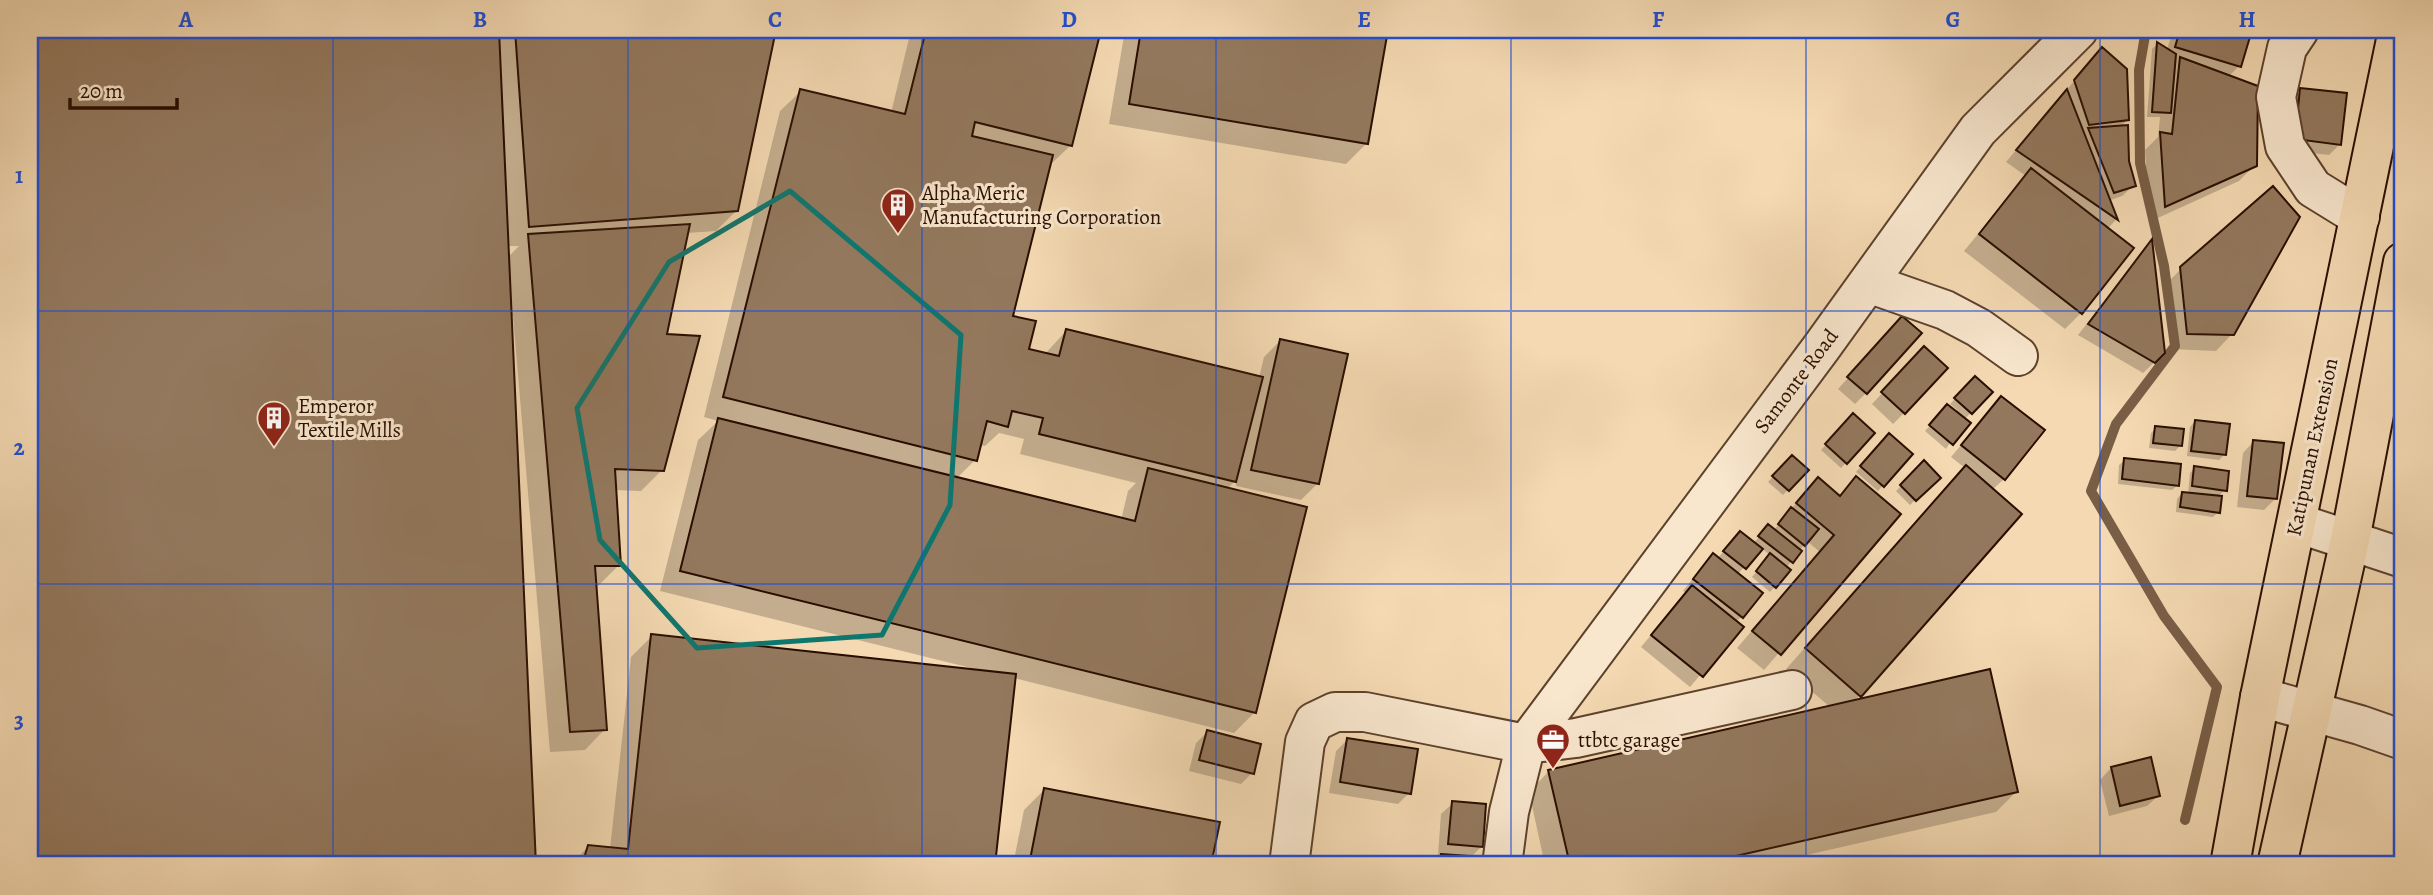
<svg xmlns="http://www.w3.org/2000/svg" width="2433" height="895" font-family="Alegreya,serif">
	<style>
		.shadow { fill: #0003; fill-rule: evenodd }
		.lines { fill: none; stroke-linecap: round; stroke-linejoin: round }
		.stream { stroke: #795e46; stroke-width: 10 }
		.building { fill: #93785d; stroke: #290e00; stroke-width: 2 }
		.minor-casing { stroke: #5c412c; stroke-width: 42 }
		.major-casing { stroke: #290e00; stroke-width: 42 }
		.minor { stroke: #f8e6cd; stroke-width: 38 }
		.major { stroke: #f4d9b2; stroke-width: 38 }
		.marked { fill: none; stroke: #0f766e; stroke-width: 5; stroke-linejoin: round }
		.grid { fill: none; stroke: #1d4ed8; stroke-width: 2; stroke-opacity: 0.55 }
		.labels { text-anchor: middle; stroke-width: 6; stroke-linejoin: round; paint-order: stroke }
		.poi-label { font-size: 21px; fill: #290e00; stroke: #f8e6cd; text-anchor: start }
		.street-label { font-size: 21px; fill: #290e00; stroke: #f8e6cd }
		.neatline { fill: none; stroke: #1d4ed8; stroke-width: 2.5 }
		.grid-label { font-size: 23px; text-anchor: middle; font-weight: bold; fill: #1d4ed8 }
	</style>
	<rect width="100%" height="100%" fill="#f4d9b2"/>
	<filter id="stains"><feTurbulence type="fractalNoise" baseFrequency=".00286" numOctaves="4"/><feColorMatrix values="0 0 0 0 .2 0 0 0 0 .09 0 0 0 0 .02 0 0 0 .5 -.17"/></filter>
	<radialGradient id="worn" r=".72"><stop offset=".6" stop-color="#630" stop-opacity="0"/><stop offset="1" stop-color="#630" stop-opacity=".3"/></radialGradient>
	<path class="shadow" d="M93 30H498V32L500 30H774L737 210 716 231 686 233 665 336 662 470 641 491 615 490 619 565 598 586H595L605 729 585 750 550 752 513 316H510L534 865H30V32ZM507 246H519L508 257Z
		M911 30H1099L1071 145 1050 165 1011 317 1026 350 1045 354 1066 331 1259 378 1264 357 1280 341 1317 484 1301 500 1236 486 1237 479 1227 489 1255 712 1234 733 1014 678 994 865H570L589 846 610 849 631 657 652 636 978 672 979 670 660 591 698 440 718 421 704 417 780 111 801 91 891 113ZM999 433 1024 439 1020 454 1136 483 1128 491 1121 520 956 479 975 460 979 445 985 446Z
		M1125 30H1386L1367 143 1346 164 1109 124Z
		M2173 30H2251L2239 66 2228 77 2255 165 2239 181 2149 222 2145 150 2158 137 2160 117H2147L2152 49 2157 44 2167 50Z
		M2091 61 2127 120 2120 128 2134 185 2122 196 2108 201 2116 220 2107 229 2081 313 2065 329 1964 251 2026 176 2006 162Z
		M2301 90 2340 144 2329 155 2284 150 2290 101Z
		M2151 243 2164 353 2143 373 2078 335Z
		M2181 269 2232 334 2216 351 2171 349 2165 285Z
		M1891 330 1866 393 1855 404 1838 389Z
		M1913 360 1904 413 1893 424 1872 404Z
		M1975 378 1990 392 1964 420 1946 449 1925 431 1942 412 1955 413 1957 410 1950 404Z
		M2001 398 2004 479 1992 490 1860 695 1853 702 2016 792 1996 812 1762 865H1545L1529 792 1549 771 1830 707 1786 669 1965 468 1951 457Z
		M1853 416 1873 433 1841 468 1821 450Z
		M2195 421 2224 455 2219 460 2187 456 2190 427Z
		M2156 428 2180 446 2175 451 2149 448 2151 433Z
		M1884 441 1883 485 1878 491 1856 472Z
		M2254 441 2275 499 2264 510 2237 507 2243 453Z
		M1792 457 1807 470 1783 495 1768 482Z
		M2125 460 2178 485 2172 490 2118 484 2119 465Z
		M1924 463 1938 478 1910 505 1896 491Z
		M2195 468 2225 490 2217 497 2218 512 2213 517 2176 512 2177 499 2182 493 2188 494 2190 473Z
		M1857 479 1899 514 1764 670 1737 648 1820 552 1807 541 1786 568 1789 570 1770 592 1752 577 1770 555 1761 548 1737 575 1741 617 1736 622 1741 627 1690 687 1641 647 1686 593 1683 591 1702 567 1713 556 1717 559 1735 538 1753 544 1763 532 1773 531 1802 496 1839 497Z
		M1207 732 1252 773 1241 784 1189 771 1196 743Z
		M1347 740 1409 793 1398 804 1329 793 1336 751Z
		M2111 768 2159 795 2147 806 2109 816 2100 780Z
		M1045 789 1218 823 1209 865H1013L1024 810Z
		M1453 803 1481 847 1470 858 1481 859 1480 865H1432L1442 855H1438L1441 814Z"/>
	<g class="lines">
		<path class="stream" d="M2146 30 2139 70 2140 163 2164 266 2175 346 2116 424 2091 491 2164 616 2217 687 2185 820"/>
	</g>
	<path class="building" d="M499 30 536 865H30V31Z
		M515 30H776L738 211 529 227Z
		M926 30H1101L1072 146 975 122 972 136 1053 155 1013 316 1036 321 1029 349 1059 356 1066 329 1263 377 1236 482 1039 434 1043 418 1012 411 1008 427 987 421 977 461 723 397 800 89 905 114Z
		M1141 30H1388L1368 144 1129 104Z
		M2180 30H2252L2241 67 2175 47Z
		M2157 42 2176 54 2171 113 2152 112Z
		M2102 47 2127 69 2129 120 2089 125 2074 80Z
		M2180 57 2258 86 2257 166 2165 207 2160 132 2172 134Z
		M2300 88 2347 93 2341 145 2295 139Z
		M2067 89 2118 220 2016 150Z
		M2128 125 2129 161 2136 186 2114 193 2088 128Z
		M2031 168 2134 248 2082 314 1979 234Z
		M2273 186 2300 217 2234 335 2187 334 2180 267Z
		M690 224 667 334 700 336 664 471 615 469 621 566H595L607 730 570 732 528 234Z
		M2152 239 2165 353 2155 363 2088 324Z
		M1902 316 1922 333 1867 394 1847 377Z
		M1280 339 1348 354 1319 484 1251 470Z
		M1924 346 1948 368 1905 414 1881 392Z
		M1975 376 1993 392 1972 414 1954 398Z
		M2001 396 2045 430 2005 480 1961 445Z
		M1947 404 1971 423 1953 445 1929 425Z
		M1853 413 1875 433 1847 464 1825 444Z
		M718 418 1135 521 1148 468 1307 507 1256 713 680 571Z
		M2195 420 2230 424 2226 455 2191 451Z
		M2155 426 2184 429 2182 446 2153 443Z
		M1889 433 1913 454 1884 487 1860 466Z
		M2253 440 2284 443 2277 499 2247 496Z
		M1792 455 1809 470 1789 491 1772 476Z
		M2124 458 2181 464 2179 486 2122 479Z
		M1924 460 1941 478 1916 501 1900 485Z
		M1966 465 2022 514 1861 697 1805 648Z
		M2194 466 2229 471 2227 491 2192 486Z
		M1856 476 1901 514 1781 655 1752 631 1834 535 1796 503 1818 477 1840 496Z
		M2182 492 2222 496 2220 513 2180 507Z
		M1791 507 1819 529 1805 546 1778 524Z
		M1768 524 1802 551 1793 563 1758 536Z
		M1740 531 1763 549 1746 569 1723 551Z
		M1713 553 1763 593 1743 618 1693 579Z
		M1770 553 1791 570 1776 588 1756 571Z
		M1692 585 1744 627 1703 677 1651 635Z
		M651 634 1016 674 995 865H582L588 845 628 849Z
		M1990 669 2018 792 1696 865H1570L1548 770Z
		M1207 730 1261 744 1254 774 1199 760Z
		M1347 738 1418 749 1411 794 1340 782Z
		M2151 757 2160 796 2120 806 2111 767Z
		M1044 788 1220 822 1211 865H1029Z
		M1452 801 1486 804 1483 847 1448 844Z
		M1441 854 1483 857 1482 865H1440Z"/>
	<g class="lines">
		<g class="minor-casing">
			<path id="minor" d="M2299 30 2287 48 2276 97 2285 146 2313 188 2360 217
				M1868 283 1945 310 1979 328 2018 356
				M2297 523 2403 558
				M2260 697 2360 725 2403 740
				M1289 865 1305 742 1314 722 1335 712H1365L1526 744 1576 738 1792 690
				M1502 865 1509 812 1526 744 1821 348 1978 130 2078 30"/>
		</g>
		<g class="major-casing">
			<path id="major" d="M2230 865 2260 697 2398 30
				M2277 865 2350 540 2403 262"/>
		</g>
		<use href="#minor" class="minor"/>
		<use href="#major" class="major"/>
	</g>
	<path class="marked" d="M790 191 961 335 950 505 882 635 697 648 600 540 577 408 669 262Z"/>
	<path class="grid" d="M333 30V865M628 30V865M922 30V865M1216 30V865M1511 30V865M1806 30V865M2100 30V865M30 311H2403M30 584H2403"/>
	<defs>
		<g id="building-pin" transform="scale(1.75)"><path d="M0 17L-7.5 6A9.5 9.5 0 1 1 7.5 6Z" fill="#8f2418" stroke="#f8e6cd"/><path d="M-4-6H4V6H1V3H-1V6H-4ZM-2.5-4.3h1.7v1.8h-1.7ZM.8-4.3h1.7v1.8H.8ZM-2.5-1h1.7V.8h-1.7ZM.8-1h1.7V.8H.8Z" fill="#fff"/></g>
		<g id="office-pin" transform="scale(1.75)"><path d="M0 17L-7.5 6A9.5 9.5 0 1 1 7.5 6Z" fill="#8f2418" stroke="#f8e6cd"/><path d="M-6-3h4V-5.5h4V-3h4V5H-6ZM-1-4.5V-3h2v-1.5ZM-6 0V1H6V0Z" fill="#fff"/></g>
	</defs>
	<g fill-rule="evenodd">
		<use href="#building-pin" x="898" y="205"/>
		<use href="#building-pin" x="274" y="418"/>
		<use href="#office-pin" x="1553" y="740"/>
	</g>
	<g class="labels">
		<g class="poi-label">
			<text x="922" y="200">Alpha Meric<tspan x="922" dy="24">Manufacturing Corporation</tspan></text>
			<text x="298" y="413">Emperor<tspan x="298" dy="24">Textile Mills</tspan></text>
			<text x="1578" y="747">ttbtc garage</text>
		</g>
		<g class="street-label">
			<text transform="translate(1796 381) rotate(-53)" y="7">Samonte Road</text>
			<text transform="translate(2312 447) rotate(-78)" y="7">Katipunan Extension</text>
		</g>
	</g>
	<rect width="2433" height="895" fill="none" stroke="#f4d9b2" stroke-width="77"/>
	<path d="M70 98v10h107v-10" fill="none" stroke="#290e00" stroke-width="3.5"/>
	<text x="80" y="98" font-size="21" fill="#290e00" stroke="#f8e6cd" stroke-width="5" paint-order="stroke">20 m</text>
	<rect x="38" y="38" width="2356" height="818" class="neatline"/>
	<g class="grid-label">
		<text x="186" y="27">A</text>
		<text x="480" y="27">B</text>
		<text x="775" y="27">C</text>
		<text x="1069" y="27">D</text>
		<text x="1364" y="27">E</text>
		<text x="1658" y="27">F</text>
		<text x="1953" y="27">G</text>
		<text x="2247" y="27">H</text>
		<text x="19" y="183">1</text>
		<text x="19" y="455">2</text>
		<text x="19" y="728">3</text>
	</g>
	<rect width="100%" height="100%" filter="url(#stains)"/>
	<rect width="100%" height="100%" fill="url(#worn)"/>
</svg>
